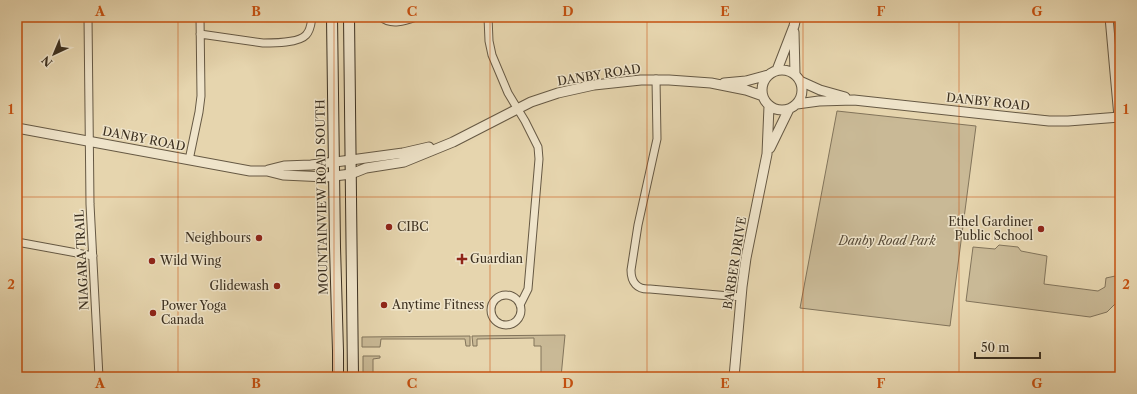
<svg xmlns="http://www.w3.org/2000/svg" width="1137" height="394" font-family="'Libre Caslon Text',serif">
	<style>
		.green { fill: #c9b996; stroke: #82745b }
		.lines { fill: none; stroke-linecap: round; stroke-linejoin: round }
		.minor-casing { stroke: #665944; stroke-width: 9 }
		.tertiary-casing { stroke: #665944; stroke-width: 11 }
		.secondary-casing { stroke: #3c3020; stroke-width: 12 }
		.minor { stroke: #efe4ca; stroke-width: 7 }
		.tertiary { stroke: #efe4ca; stroke-width: 9 }
		.secondary { stroke: #efe4ca; stroke-width: 10 }
		.grid { fill: none; stroke: #c65110; stroke-width: 1; stroke-opacity: 0.55 }
		.poi-dot { fill: #8f2418; stroke: #efe4ca; stroke-width: 1.5 }
		.labels { text-anchor: middle; stroke-width: 3; stroke-linejoin: round; paint-order: stroke }
		.street-label { font-size: 12px; fill: #3c3020; stroke: #efe4ca }
		.poi-label { font-size: 12px; fill: #3c3020; stroke: #efe4ca; text-anchor: start }
		.park-label { font-size: 12px; font-style: italic; fill: #584b38; stroke: #efe4ca }
		.neatline { fill: none; stroke: #c65110; stroke-width: 1.5 }
		.grid-label { font-size: 13px; text-anchor: middle; font-weight: bold; fill: #c65110 }
	</style>
	<rect width="100%" height="100%" fill="#e6d5ae"/>
	<filter id="stains"><feTurbulence type="fractalNoise" baseFrequency=".005" numOctaves="4"/><feColorMatrix values="0 0 0 0 .2 0 0 0 0 .09 0 0 0 0 .02 0 0 0 .5 -.17"/></filter>
	<radialGradient id="worn" r=".72"><stop offset=".6" stop-color="#630" stop-opacity="0"/><stop offset="1" stop-color="#630" stop-opacity=".3"/></radialGradient>
	<path class="green" d="M837 111 976 126 950 326 800 308Z
		M999 245 1018 247 1021 251 1047 256 1044 284 1098 291 1105 287 1106 278 1120 275V299L1107 312 1090 317 966 301 973 247 995 249Z
		M565 335 561 377H541V346H534V338L477 339V346H473L472 336Z
		M470 336V346H466L465 339H381L380 347H362V337Z
		M363 356H380V358L373 359V377H363Z"/>
	<g class="lines">
		<g class="minor-casing">
			<path id="minor" d="M88 17 90 204 99 377
				M381 17C391 26 405 21 416 17
				M488 17 489 41 492 55 508 93 525 121 538 147 539 159 528 289 520 305
				M1109 17 1118 117
				M200 34 263 43C274 43 299 43 306 35 311 30 311 23 312 17
				M656 79 657 139 638 225 631 270C631 282 637 290 650 289L741 297
				M189 160 199 112 201 96 200 17
				M17 242 93 256
				M491 310a15 15 0 1 1 30 0a15 15 0 1 1-30 0Z"/>
		</g>
		<g class="tertiary-casing">
			<path id="tertiary" d="M794 32 795 74
				M762 90a20 20 0 1 1 40 0a20 20 0 1 1-40 0Z
				M777 70 794 26 796 17
				M800 81 820 90 845 97
				M724 83 746 81 768 75
				M797 104 819 101 854 100 1049 121H1068L1120 117
				M17 128 250 171H267L283 175 326 177 351 174 366 168 404 162 453 142 531 102 558 93 594 85 641 80H669L711 83 746 90 763 96
				M770 148 789 109
				M268 170 284 166 311 165 351 160 403 153 429 147
				M734 377 742 287 746 258 767 154 769 106"/>
		</g>
		<g class="secondary-casing">
			<path id="secondary" d="M332 17 335 247 338 351V377
				M349 17 353 377"/>
		</g>
		<use href="#minor" class="minor"/>
		<use href="#tertiary" class="tertiary"/>
		<use href="#secondary" class="secondary"/>
	</g>
	<path class="grid" d="M178 17V377M334 17V377M490 17V377M647 17V377M803 17V377M959 17V377M17 197H1120"/>
	<g class="poi-dot">
		<circle cx="389" cy="227" r="4"/>
		<circle cx="1041" cy="229" r="4"/>
		<circle cx="259" cy="238" r="4"/>
		<path d="M460 253h4v4h4v4h-4v4h-4v-4h-4v-4h4z"/>
		<circle cx="152" cy="261" r="4"/>
		<circle cx="277" cy="286" r="4"/>
		<circle cx="384" cy="305" r="4"/>
		<circle cx="153" cy="313" r="4"/>
	</g>
	<g class="labels">
		<g class="street-label">
			<text transform="translate(599 75) rotate(-9)" y="4">DANBY ROAD</text>
			<text transform="translate(988 102) rotate(6)" y="4">DANBY ROAD</text>
			<text transform="translate(144 139) rotate(11)" y="4">DANBY ROAD</text>
			<text transform="translate(322 197) rotate(-91)" y="4">MOUNTAINVIEW ROAD SOUTH</text>
			<text transform="translate(82 260) rotate(-93)" y="4">NIAGARA TRAIL</text>
			<text transform="translate(735 263) rotate(-81)" y="4">BARBER DRIVE</text>
		</g>
		<g class="poi-label">
			<text x="1033" y="226" text-anchor="end">Ethel Gardiner<tspan x="1033" dy="14">Public School</tspan></text>
			<text x="397" y="231">CIBC</text>
			<text x="251" y="242" text-anchor="end">Neighbours</text>
			<text x="470" y="263">Guardian</text>
			<text x="160" y="265">Wild Wing</text>
			<text x="269" y="290" text-anchor="end">Glidewash</text>
			<text x="392" y="309">Anytime Fitness</text>
			<text x="161" y="310">Power Yoga<tspan x="161" dy="14">Canada</tspan></text>
		</g>
		<g class="park-label">
			<text x="887" y="245">Danby Road Park</text>
		</g>
	</g>
	<rect width="1137" height="394" fill="none" stroke="#e6d5ae" stroke-width="44"/>
	<g transform="translate(54 54) rotate(224)" stroke="#efe4ca" stroke-width="3" paint-order="stroke">
	<path d="M0-3L7 15L0 10L-7 15Z" fill="#3c3020"/>
	<text y="-6" font-size="11" font-weight="bold" text-anchor="middle" fill="#3c3020">N</text>
	</g>
	<path d="M975 352v6h65v-6" fill="none" stroke="#3c3020" stroke-width="2"/>
	<text x="981" y="352" font-size="12" fill="#3c3020" stroke="#efe4ca" stroke-width="3" paint-order="stroke">50 m</text>
	<rect x="22" y="22" width="1093" height="350" class="neatline"/>
	<g class="grid-label">
		<text x="100" y="16">A</text>
		<text x="256" y="16">B</text>
		<text x="412" y="16">C</text>
		<text x="568" y="16">D</text>
		<text x="725" y="16">E</text>
		<text x="881" y="16">F</text>
		<text x="1037" y="16">G</text>
		<text x="11" y="114">1</text>
		<text x="1126" y="114">1</text>
		<text x="11" y="289">2</text>
		<text x="1126" y="289">2</text>
		<text x="100" y="388">A</text>
		<text x="256" y="388">B</text>
		<text x="412" y="388">C</text>
		<text x="568" y="388">D</text>
		<text x="725" y="388">E</text>
		<text x="881" y="388">F</text>
		<text x="1037" y="388">G</text>
	</g>
	<rect width="100%" height="100%" filter="url(#stains)"/>
	<rect width="100%" height="100%" fill="url(#worn)"/>
</svg>
